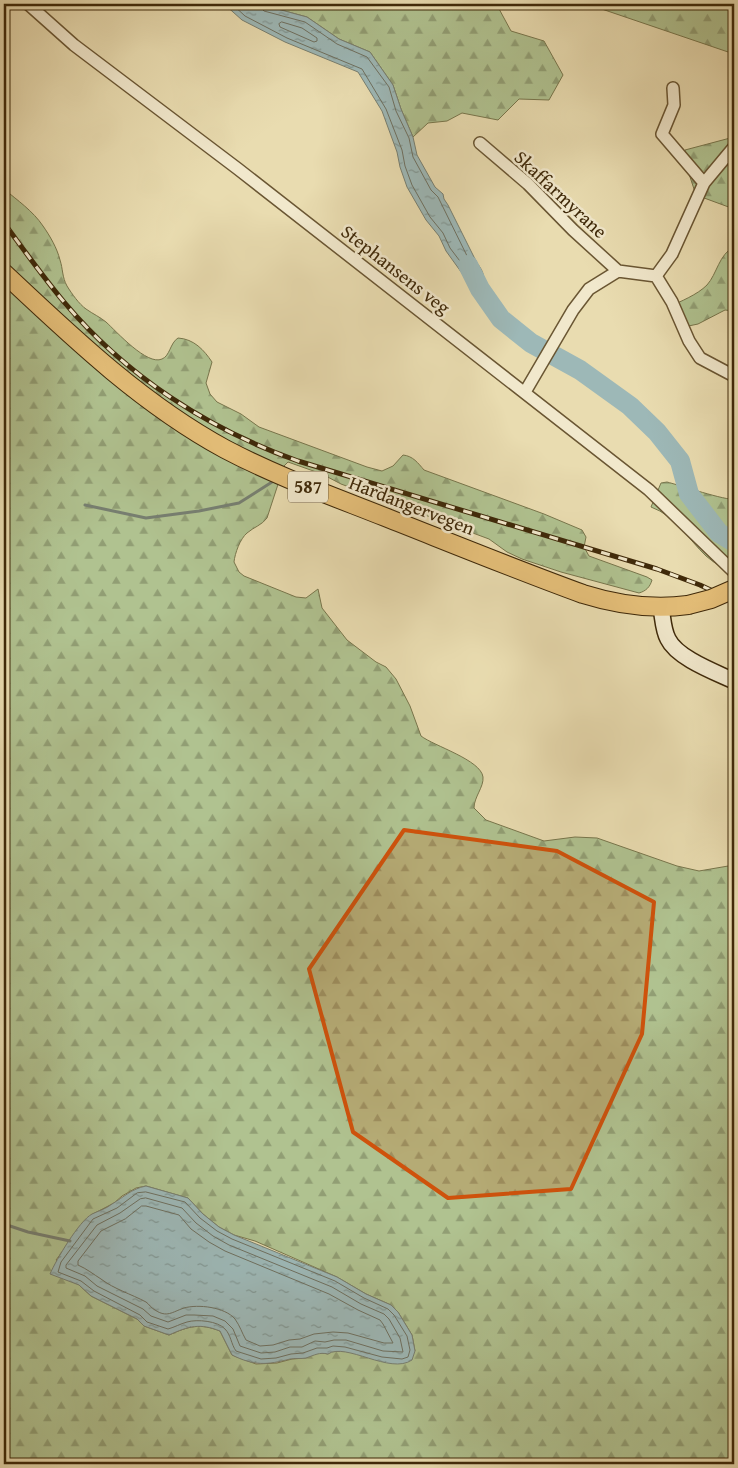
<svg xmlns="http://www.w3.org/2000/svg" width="738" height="1468" font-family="'Gentium Book Plus',serif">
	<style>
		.forest { fill: url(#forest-firs); stroke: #78764c; fill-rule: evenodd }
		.water { fill: url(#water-ripples); stroke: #777f71 }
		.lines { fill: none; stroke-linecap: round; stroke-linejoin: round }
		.shore { stroke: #6e7060; stroke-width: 1 }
		.stream { stroke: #777f71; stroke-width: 3 }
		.river { stroke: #9db8b7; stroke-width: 20 }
		.street-casing { stroke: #6a5633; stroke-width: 14 }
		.secondary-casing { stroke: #3f2909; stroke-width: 18 }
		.primary-casing { stroke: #3f2909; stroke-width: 20 }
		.street { stroke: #f1e8cc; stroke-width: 11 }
		.secondary { stroke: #f1e8cc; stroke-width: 15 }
		.primary { stroke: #e4be78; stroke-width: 18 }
		.rail-casing { stroke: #3f2909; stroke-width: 5 }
		.rail { stroke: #f1e8cc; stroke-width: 3; stroke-dasharray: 9; stroke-linecap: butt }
		.primary-bridge-casing { stroke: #3f2909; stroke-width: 20; stroke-linecap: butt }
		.primary-bridge { stroke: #e4be78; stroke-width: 18 }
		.marked { fill: #cf520c; fill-opacity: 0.2; stroke: #cf520c; stroke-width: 4; stroke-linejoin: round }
		.labels { text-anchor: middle; stroke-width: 5; stroke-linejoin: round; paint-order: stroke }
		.shield { fill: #f1e8cc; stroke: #746244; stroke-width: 1 }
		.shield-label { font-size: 18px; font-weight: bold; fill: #3f2909 }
		.street-label { font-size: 19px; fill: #3f2909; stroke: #f1e8cc }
	</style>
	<defs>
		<pattern id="forest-firs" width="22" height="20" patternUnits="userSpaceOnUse" patternTransform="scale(1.25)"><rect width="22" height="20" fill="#b0c290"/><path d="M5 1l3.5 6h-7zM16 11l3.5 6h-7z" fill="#919e74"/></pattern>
		<pattern id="water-ripples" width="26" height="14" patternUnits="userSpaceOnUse" patternTransform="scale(1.25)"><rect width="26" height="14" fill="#9db8b7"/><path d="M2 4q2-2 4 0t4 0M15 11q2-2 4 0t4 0" fill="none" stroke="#819693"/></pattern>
	</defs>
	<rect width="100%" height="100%" fill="#e9dcb0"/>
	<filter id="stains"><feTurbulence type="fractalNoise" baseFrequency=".004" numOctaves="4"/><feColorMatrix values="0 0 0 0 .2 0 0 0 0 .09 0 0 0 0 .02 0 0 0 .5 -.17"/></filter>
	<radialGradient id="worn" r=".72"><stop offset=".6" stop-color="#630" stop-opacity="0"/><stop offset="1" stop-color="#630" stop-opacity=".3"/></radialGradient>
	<path class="forest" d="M259 4H509L498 7 511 31 544 41 563 75 549 100 519 99 498 120 462 113 447 121 428 123 413 137 401 109 393 85 370 52 339 39 307 17Z
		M587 4H734V54Z
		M734 137V209L696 195 689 174 685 150Z
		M4 189C17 200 33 211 43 226 50 236 57 248 60 260 63 269 62 277 67 286 72 294 79 304 86 309 93 314 100 317 106 322 116 331 147 366 162 359 170 356 170 343 178 338 194 339 204 350 212 362L206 383 210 394 217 402 241 414 259 427 367 467 382 471 393 466 403 455C413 456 418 463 424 470L544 514 582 530 586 537 584 547 589 556 647 577 652 580C650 587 646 591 639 593L561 572 522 559 507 552 489 539 341 484 322 474 288 462 284 466 267 518C262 525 254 527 247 533 240 539 235 553 234 562L239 572 244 576 296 597 306 598 318 589 322 608 347 640 376 662 386 667 396 679 410 706 421 736C434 746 481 760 483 777 484 787 474 797 474 808L486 820 544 841 575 837 597 838 677 866 699 871 734 865V1464H4ZM146 1186 188 1198 203 1214 219 1227 234 1235 255 1241 337 1277 366 1294 391 1305 398 1312 412 1335 415 1351H332L328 1354 318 1352 305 1358 292 1359 277 1363 256 1364 232 1355 220 1331C200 1323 189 1326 169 1335L144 1326 137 1319 91 1296 79 1285 56 1260 91 1215 114 1203 122 1196 136 1188Z
		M734 247V311L725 310 698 324 679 328 669 307C681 301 697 295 707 285 717 274 719 254 734 247Z
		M667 482C679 485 727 501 734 499V577C726 569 715 564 706 556 688 539 676 516 651 507L661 483Z"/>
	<path class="water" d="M224 4H259L307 17 339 39 370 52 393 85 401 109 413 137 417 155 435 187 443 194 444 199 448 205 477 263C484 272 488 282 477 291L469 285 464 276 446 251 439 236 426 220 407 187 400 167 397 152 382 111 358 72 285 42 242 20Z
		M146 1186 188 1198 203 1214 219 1227 234 1235 337 1277 366 1294 391 1305 398 1312 412 1335 415 1351 412 1360C390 1375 346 1342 328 1354 319 1352 315 1355 306 1358 301 1359 295 1358 290 1359 267 1365 254 1366 232 1355L220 1331C200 1323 189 1326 169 1335L144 1326 137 1319 91 1296 79 1285 50 1274C56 1260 79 1221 92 1214 98 1211 106 1209 112 1204 124 1197 131 1189 146 1186Z"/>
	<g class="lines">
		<path class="shore" d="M232 4 245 16 287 38 362 69 386 109 402 150 405 166 412 185 430 217 443 233 450 248 469 273 473 281 477 282 479 273 472 266 438 197 431 190 413 157 409 138 396 111 389 87 367 57 337 44 305 22 264 11 261 8V4
			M282 22 302 28 317 38V41L314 42 280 27 279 24Z
			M146 1192 185 1202 200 1218 217 1231 232 1239 335 1281 364 1298 388 1309 394 1315 407 1336 410 1350 408 1357 402 1359 382 1357 345 1347 333 1346 327 1348H317L303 1353 291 1354 276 1358 261 1359 236 1351C231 1344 231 1335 225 1329 218 1321 197 1319 187 1322 180 1324 175 1327 168 1329L147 1322 140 1315 94 1291 81 1281 58 1272 61 1262 93 1219 117 1208 137 1193Z
			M146 1198 182 1208 196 1223 213 1236 229 1245 332 1287 361 1304 384 1314 389 1319 400 1338 403 1352 383 1351 346 1340H334L325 1342 315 1341 302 1347H290L275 1352 261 1353 240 1346 233 1329 225 1321 213 1316 194 1315H186L168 1322 151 1316 143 1309 97 1286 85 1276 66 1268V1265L97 1225 120 1213 140 1199Z
			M142 1206H146L179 1215 191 1229 209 1242 225 1251 329 1294 358 1310 380 1320 383 1324 393 1343H384L348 1333 333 1332 314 1334 300 1339 289 1340 273 1345 260 1346 246 1340C242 1333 240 1326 235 1319 225 1307 198 1304 184 1308 172 1312 167 1318 155 1310 151 1308 149 1304 146 1302 131 1294 114 1289 101 1279 93 1274 87 1269 78 1265V1261L101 1231 125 1219Z"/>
		<path class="stream" d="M85 505 146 518 199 511 239 503 272 482
			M4 1224 28 1232 70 1241"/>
		<path class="river" d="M468 265 480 289 501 319 531 343 580 370 630 406 657 432 680 461 689 494 719 533 734 542"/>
		<g class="street-casing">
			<path id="street" d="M28 4 74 45 238 169 649 490 734 572
				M673 88 674 105 662 134 704 183
				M480 143 528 184 573 230 618 271
				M656 276 672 302 689 341 700 358 734 376
				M525 392 573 310 589 289 618 271 656 276 672 254 704 183 734 147"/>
		</g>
		<g class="secondary-casing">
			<path id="secondary" d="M661 608C663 618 663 630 668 639 677 658 715 672 734 681"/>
		</g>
		<g class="primary-casing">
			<path id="primary" d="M4 273C72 337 142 404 225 449 276 476 332 496 385 517 451 543 517 570 583 594 618 605 651 610 688 605"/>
		</g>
		<use href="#street" class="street"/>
		<use href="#secondary" class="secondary"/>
		<use href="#primary" class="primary"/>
		<g class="rail-casing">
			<path id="rail" d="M4 223C24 250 43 277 64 302 126 376 208 429 298 461L657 569 700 585 734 601"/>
		</g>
		<use href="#rail" class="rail"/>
		<g class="primary-bridge-casing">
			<path id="primary-bridge" d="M688 605 711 599 734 589"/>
		</g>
		<use href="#primary-bridge" class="primary-bridge"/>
	</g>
	<path class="marked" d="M404 830 557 851 654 902 642 1034 571 1189 448 1198 353 1132 309 969Z"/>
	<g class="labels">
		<rect class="shield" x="288" y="471.5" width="40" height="31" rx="4"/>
		<g class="shield-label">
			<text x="308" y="493">587</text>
		</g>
		<g class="street-label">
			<text transform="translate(561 194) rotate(43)" y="7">Skaffarmyrane</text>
			<text transform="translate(396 269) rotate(38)" y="7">Stephansens veg</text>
			<text transform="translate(412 505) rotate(21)" y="7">Hardangervegen</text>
		</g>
	</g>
	<rect width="738" height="1468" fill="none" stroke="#e9dcb0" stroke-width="20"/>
	<rect x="5" y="5" width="728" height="1458" fill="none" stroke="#3f2909" stroke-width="2.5"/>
	<rect x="10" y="10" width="718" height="1448" fill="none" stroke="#3f2909"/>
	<rect width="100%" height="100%" filter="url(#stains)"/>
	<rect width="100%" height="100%" fill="url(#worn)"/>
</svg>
